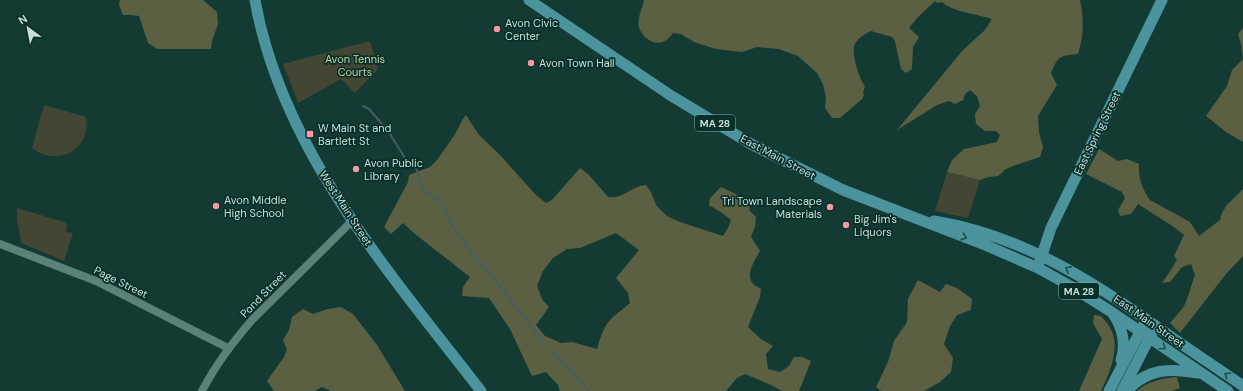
<svg xmlns="http://www.w3.org/2000/svg" width="1243" height="391" font-family="'DM Sans',sans-serif">
	<style>
		.green { fill: #444634 }
		.forest { fill: #5c6043; fill-rule: evenodd }
		.lines { fill: none; stroke-linecap: round; stroke-linejoin: round }
		.stream { stroke: #485c67; stroke-width: 2 }
		.minor { stroke: #5b817a; stroke-width: 8 }
		.major { stroke: #4b939d; stroke-width: 11 }
		.oneway { stroke: #1b4e4c }
		.poi-dot { fill: #f49aa4; stroke: #07302a; stroke-width: 1.5 }
		.labels { text-anchor: middle; stroke-width: 3.5; stroke-linejoin: round; paint-order: stroke }
		.shield { fill: #07302a; stroke: #90aaa5; stroke-width: 1 }
		.shield-label { font-size: 10px; font-weight: bold; fill: #cadfda }
		.poi-label { font-size: 11px; fill: #cadfda; stroke: #07302a; text-anchor: start }
		.park-label { font-size: 11px; fill: #cad19a; stroke: #07302a }
		.street-label { font-size: 11px; fill: #cadfda; stroke: #07302a }
	</style>
	<rect width="100%" height="100%" fill="#143a34"/>
	<path class="green" d="M370 41 378 69 355 93 341 79 298 103 283 64Z
		M44 105 86 117C92 149 57 168 32 148Z
		M947 172 980 180 968 218 935 211Z
		M17 208 64 222 67 224 66 232 73 233 64 261 21 243 17 219Z"/>
	<path class="forest" d="M120 0H203L217 12 218 24 212 41 211 49H157L148 43 139 16 132 15H123L119 5Z
		M644 0H1080C1084 21 1084 34 1078 54 1059 56 1058 56 1051 73L1057 85 1038 116 1039 132 1043 147 1040 157 1013 166 1006 169 998 176 988 177 980 180 947 172 952 160 964 149 997 142 1000 135 996 131H985L976 124 975 114 980 106 977 96 970 90 965 94 963 100 955 104 949 101 937 105 897 130 963 50 985 30 992 19C978 14 952 12 942 2L937 3 935 1 918 17 909 28 919 37 913 47 912 69 906 73 901 69 895 41 892 37 871 31C865 34 857 38 854 46 852 55 859 79 865 86L863 93 864 95 862 99 840 118H832L825 108 826 98 823 84 817 73 798 56 779 49 757 47 742 52 716 49 694 42 681 34 673 33C665 45 654 46 644 36 642 33 640 31 639 28 637 18 642 9 644 0Z
		M1243 28V142L1226 132 1206 116 1227 86 1232 70 1243 59 1241 44 1238 34Z
		M466 115 479 135 500 155 536 195 546 203 552 200 580 168 589 175 608 197C624 199 632 186 646 185L651 192 656 205 667 216 680 222 723 236 728 228 731 220 722 213 709 205 710 198 721 187 746 199 751 203 749 210 756 217 755 227 751 237 760 251C755 260 745 274 753 284 755 286 759 287 761 289L760 297 748 327 761 339 773 346 766 354 768 369 780 372 789 366 794 357H802L811 361 799 391H782L771 385 745 374 737 378 726 391H560L558 385 546 372 532 376 510 329 489 298 462 296 463 287 470 277 415 234 403 223 391 234 384 227 408 182 409 175 430 167 437 160 454 136 463 119ZM616 233 639 250 616 278 628 293 630 303C625 308 618 312 613 317 604 325 600 338 597 349L572 342 561 343 545 336 536 325 549 307 542 299 537 286 543 271 553 258 567 249 580 248Z
		M1099 149 1118 161 1127 159 1139 164C1138 178 1142 188 1150 200L1190 222 1199 236 1220 220 1222 213 1227 205 1243 189V256L1226 274 1180 333 1170 323C1174 318 1180 312 1184 306 1189 296 1191 285 1195 275L1191 264 1182 267 1170 282 1162 283 1173 267 1177 259 1174 256 1184 235 1174 227 1138 204 1131 214 1120 216 1118 210 1125 198 1122 192 1086 174Z
		M918 280 940 292 946 284 957 288 972 299 971 310 957 315 950 326 944 344 953 358 951 372 940 382 924 391H881L876 387 888 362 894 341 907 322 908 299Z
		M341 307 353 314 377 345 405 391H331L322 387 315 391H274L267 381 284 357 287 350 283 340 289 330 292 317 303 309 313 314 328 309Z
		M1094 315 1101 316C1103 319 1107 322 1109 326 1122 346 1110 371 1101 391H1079L1102 339 1093 323Z
		M1177 377 1180 388 1172 391H1137C1147 381 1164 378 1177 377Z"/>
	<g class="lines">
		<path class="stream" d="M363 106 369 109 388 131 407 161 413 164 418 172 422 189 444 205 452 226 477 259 504 291 543 342
			M553 352 589 391"/>
		<path class="minor" d="M0 244 96 281 228 348
			M202 391C216 364 232 343 252 320L352 221"/>
		<path class="major" d="M255 0C281 149 391 275 481 391
			M529 0 670 95 751 144 843 190 983 244 1038 268 1072 287 1110 311 1228 391
			M934 221C1026 236 1096 284 1170 336 1194 353 1219 369 1243 386
			M1040 261 1051 228 1162 0
			M1113 314C1123 328 1126 345 1121 360
			M1109 391 1143 326
			M1122 391 1153 331
			M1127 391C1147 368 1171 368 1198 373"/>
	</g>
	<defs><path id="oneway-chevron" d="M-2-3.5L2.5 0L-2 3.5" fill="none" stroke-width="1.6" stroke-linecap="round" stroke-linejoin="round"/></defs>
	<g class="oneway">
		<use href="#oneway-chevron" transform="translate(964 237) rotate(19)"/>
		<use href="#oneway-chevron" transform="translate(1068 269) rotate(-152)"/>
		<use href="#oneway-chevron" transform="translate(1163 347) rotate(35)"/>
		<use href="#oneway-chevron" transform="translate(1227 375) rotate(-146)"/>
	</g>
	<g class="poi-dot">
		<circle cx="497" cy="29" r="4"/>
		<circle cx="531" cy="63" r="4"/>
		<rect x="306" y="130" width="8" height="8" rx="2"/>
		<circle cx="356" cy="169" r="4"/>
		<circle cx="216" cy="206" r="4"/>
		<circle cx="830" cy="207" r="4"/>
		<circle cx="846" cy="225" r="4"/>
	</g>
	<g class="labels">
		<g class="shield">
			<rect x="695" y="115" width="40" height="16" rx="3"/>
			<rect x="1059" y="283" width="40" height="16" rx="3"/>
		</g>
		<g class="shield-label">
			<text x="715" y="127">MA 28</text>
			<text x="1079" y="295">MA 28</text>
		</g>
		<g class="poi-label">
			<text x="505" y="27">Avon Civic<tspan x="505" dy="13">Center</tspan></text>
			<text x="539" y="67">Avon Town Hall</text>
			<text x="318" y="132">W Main St and<tspan x="318" dy="13">Bartlett St</tspan></text>
			<text x="364" y="167">Avon Public<tspan x="364" dy="13">Library</tspan></text>
			<text x="224" y="204">Avon Middle<tspan x="224" dy="13">High School</tspan></text>
			<text x="822" y="205" text-anchor="end">Tri Town Landscape<tspan x="822" dy="13">Materials</tspan></text>
			<text x="854" y="223">Big Jim's<tspan x="854" dy="13">Liquors</tspan></text>
		</g>
		<g class="park-label">
			<text x="355" y="63">Avon Tennis<tspan x="355" dy="13">Courts</tspan></text>
		</g>
		<g class="street-label">
			<text transform="translate(1097 133) rotate(-64)" y="4">East Spring Street</text>
			<text transform="translate(778 157) rotate(28)" y="4">East Main Street</text>
			<text transform="translate(346 208) rotate(57)" y="4">West Main Street</text>
			<text transform="translate(121 282) rotate(26)" y="4">Page Street</text>
			<text transform="translate(263 294) rotate(-46)" y="4">Pond Street</text>
			<text transform="translate(1149 321) rotate(35)" y="4">East Main Street</text>
		</g>
	</g>
	<g transform="translate(28 28) rotate(328)" stroke="#07302a" stroke-width="3" paint-order="stroke">
	<path d="M0-3L7 15L0 10L-7 15Z" fill="#cadfda"/>
	<text y="-6" font-size="11" font-weight="bold" text-anchor="middle" fill="#cadfda">N</text>
	</g>
</svg>
